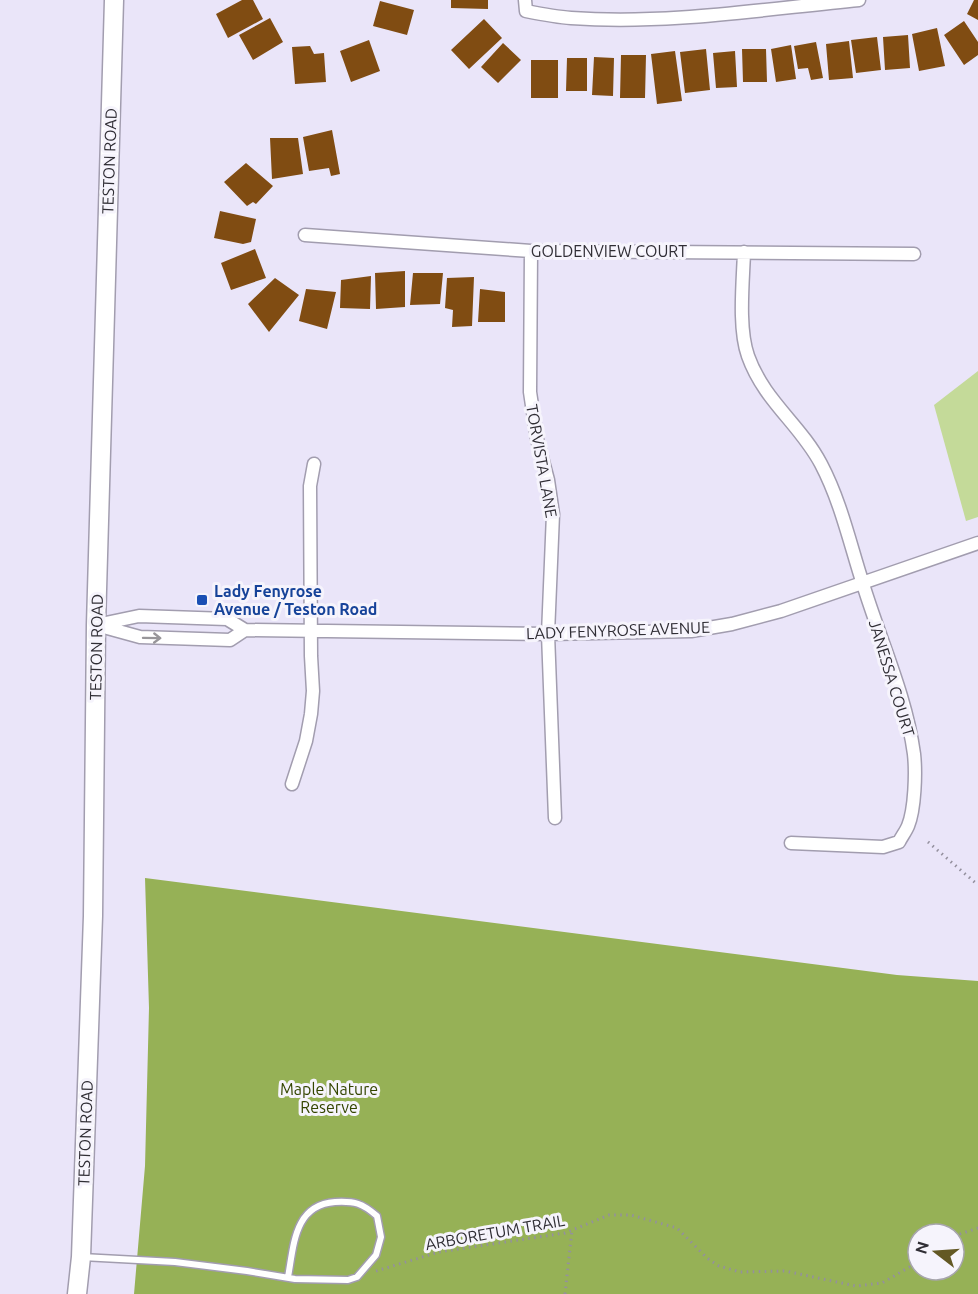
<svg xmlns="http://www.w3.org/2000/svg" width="978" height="1294" font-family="Ubuntu,sans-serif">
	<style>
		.green { fill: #c4da99 }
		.forest { fill: #96b156; fill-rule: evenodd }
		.building { fill: #804c12 }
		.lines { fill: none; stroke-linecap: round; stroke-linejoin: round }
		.service-casing { stroke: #a29daf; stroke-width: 9 }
		.minor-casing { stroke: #a29daf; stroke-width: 15 }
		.secondary-casing { stroke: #a29daf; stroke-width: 21 }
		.path { stroke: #94909e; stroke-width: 3; stroke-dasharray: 1.5 4.5; stroke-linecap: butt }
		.service { stroke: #fff; stroke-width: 6 }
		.minor { stroke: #fff; stroke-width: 12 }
		.secondary { stroke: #fff; stroke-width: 18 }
		.oneway { stroke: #98969a }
		.transit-dot { fill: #1a4fb4; stroke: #f6f4fc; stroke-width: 2 }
		.labels { text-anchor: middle; stroke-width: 6; stroke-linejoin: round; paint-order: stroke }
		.street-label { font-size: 16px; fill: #302e35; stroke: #f6f4fc }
		.transit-label { font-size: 16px; font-weight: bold; fill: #164399; stroke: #f6f4fc; text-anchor: start }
		.park-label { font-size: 16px; fill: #344500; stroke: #f6f4fc }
	</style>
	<rect width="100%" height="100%" fill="#eae5f9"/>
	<path class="green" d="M978 371V517L966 521 934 405Z"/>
	<path class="forest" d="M145 878 897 975 978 981V1294H134L145 1166 149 1008ZM918 1234H954V1270H918Z"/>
	<path class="building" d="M242 0H253L263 19 228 38 216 14Z
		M451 0H488V9L451 8Z
		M974 0H978V20L967 14Z
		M380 1 414 10 407 35 373 26Z
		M270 18 283 42 253 60 239 35Z
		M484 19 502 38 469 69 451 50Z
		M964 21 978 42V55L964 65 944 35Z
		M937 28 945 66 919 71 912 34Z
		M908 35 910 68 885 70 883 37Z
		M877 37 881 70 856 73 851 40Z
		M369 40 380 71 351 82 340 51Z
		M849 41 853 78 829 80 826 44Z
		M816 42 823 78 811 80 808 68 798 69 794 46Z
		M503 43 521 60 498 83 481 67Z
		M791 45 796 79 776 82 771 49Z
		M310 46 314 54 324 53 326 82 295 84 292 47Z
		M706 49 710 90 685 93 680 52Z
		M742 49H766L767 82H743Z
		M675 51 682 101 657 104 651 54Z
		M735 51 737 87 716 88 713 53Z
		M621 55H646L645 98H620Z
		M594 57 614 58 613 96 592 95Z
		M567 58H587V91H566Z
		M531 60H558V98H531Z
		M332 130 340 174 331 176 329 168 309 171 303 137Z
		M270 138H298L303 174 272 179Z
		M246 163 273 186 256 204 253 202 247 206 224 182Z
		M220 211 256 219 251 242 243 244 214 238Z
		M255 249 266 278 231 290 221 263Z
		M405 271V307L376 309 375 273Z
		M413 273H443L440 304 410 305Z
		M371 276 370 309 340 308 341 280Z
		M474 277 472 326 452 327 453 310 445 308 447 278Z
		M275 278 299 295 269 332 248 304Z
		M306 289 336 292 327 329 299 321Z
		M480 289 505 292V322H478Z"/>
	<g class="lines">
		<g class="service-casing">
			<path id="service" d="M82 1257 175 1262 247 1271 295 1279 348 1280 357 1277 376 1255 381 1237 377 1216C362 1203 355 1201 335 1202 294 1205 294 1245 288 1277"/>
		</g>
		<g class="minor-casing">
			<path id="minor" d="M525 0 526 11C541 14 556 17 571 18 667 25 764 9 859 0
				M305 235 531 251 914 254
				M531 251 530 392 537 439 548 480 553 514 548 634 555 818
				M744 252C743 282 738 328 748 356 764 401 800 424 821 464 841 502 850 544 863 584 880 640 906 695 914 754 916 772 915 809 908 826 906 831 902 836 899 842L883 847 791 843
				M96 625 139 616 227 619 245 630 548 634 691 631 732 624 781 611 978 543
				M100 626 140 637 230 640 245 630
				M292 784 306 741 311 714 313 691 311 656 310 486 314 464"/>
		</g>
		<g class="secondary-casing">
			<path id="secondary" d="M77 1294 81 1257 93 916 96 625 114 0"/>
		</g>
		<path class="path" d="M928 842 978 885
			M954 1236 978 1228
			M376 1271 439 1252 565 1233 609 1215H631L677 1228 707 1258 719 1266 740 1272 785 1271 856 1286 882 1283 918 1262
			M565 1294 572 1230"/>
		<use href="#service" class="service"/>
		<use href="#minor" class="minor"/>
		<use href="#secondary" class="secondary"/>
	</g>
	<defs><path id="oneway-shaft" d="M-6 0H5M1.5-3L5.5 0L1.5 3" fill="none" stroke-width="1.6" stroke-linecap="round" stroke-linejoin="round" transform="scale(1.5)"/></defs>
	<use class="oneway" href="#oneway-shaft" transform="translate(152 638) rotate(1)"/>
	<rect class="transit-dot" x="196" y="594" width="12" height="12" rx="3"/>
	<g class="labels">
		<g class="street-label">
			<text transform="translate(109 161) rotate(-88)" y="6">TESTON ROAD</text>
			<text x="609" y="257">GOLDENVIEW COURT</text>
			<text transform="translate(542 461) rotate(80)" y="6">TORVISTA LANE</text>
			<text transform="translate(618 630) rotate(-2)" y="6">LADY FENYROSE AVENUE</text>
			<text transform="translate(96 647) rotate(-89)" y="6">TESTON ROAD</text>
			<text transform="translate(892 678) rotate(73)" y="6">JANESSA COURT</text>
			<text transform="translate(85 1133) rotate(-88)" y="6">TESTON ROAD</text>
			<text transform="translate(495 1232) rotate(-10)" y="6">ARBORETUM TRAIL</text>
		</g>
		<g class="transit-label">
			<text x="214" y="597">Lady Fenyrose<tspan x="214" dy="18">Avenue / Teston Road</tspan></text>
		</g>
		<g class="park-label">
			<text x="329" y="1095">Maple Nature<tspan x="329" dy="18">Reserve</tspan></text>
		</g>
	</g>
	<g transform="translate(936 1252) rotate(287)"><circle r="28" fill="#f6f4fc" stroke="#a7a5ac" stroke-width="1.5"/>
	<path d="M0-4.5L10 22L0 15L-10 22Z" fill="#635824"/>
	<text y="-9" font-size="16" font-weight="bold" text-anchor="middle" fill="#302e35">N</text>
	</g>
</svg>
